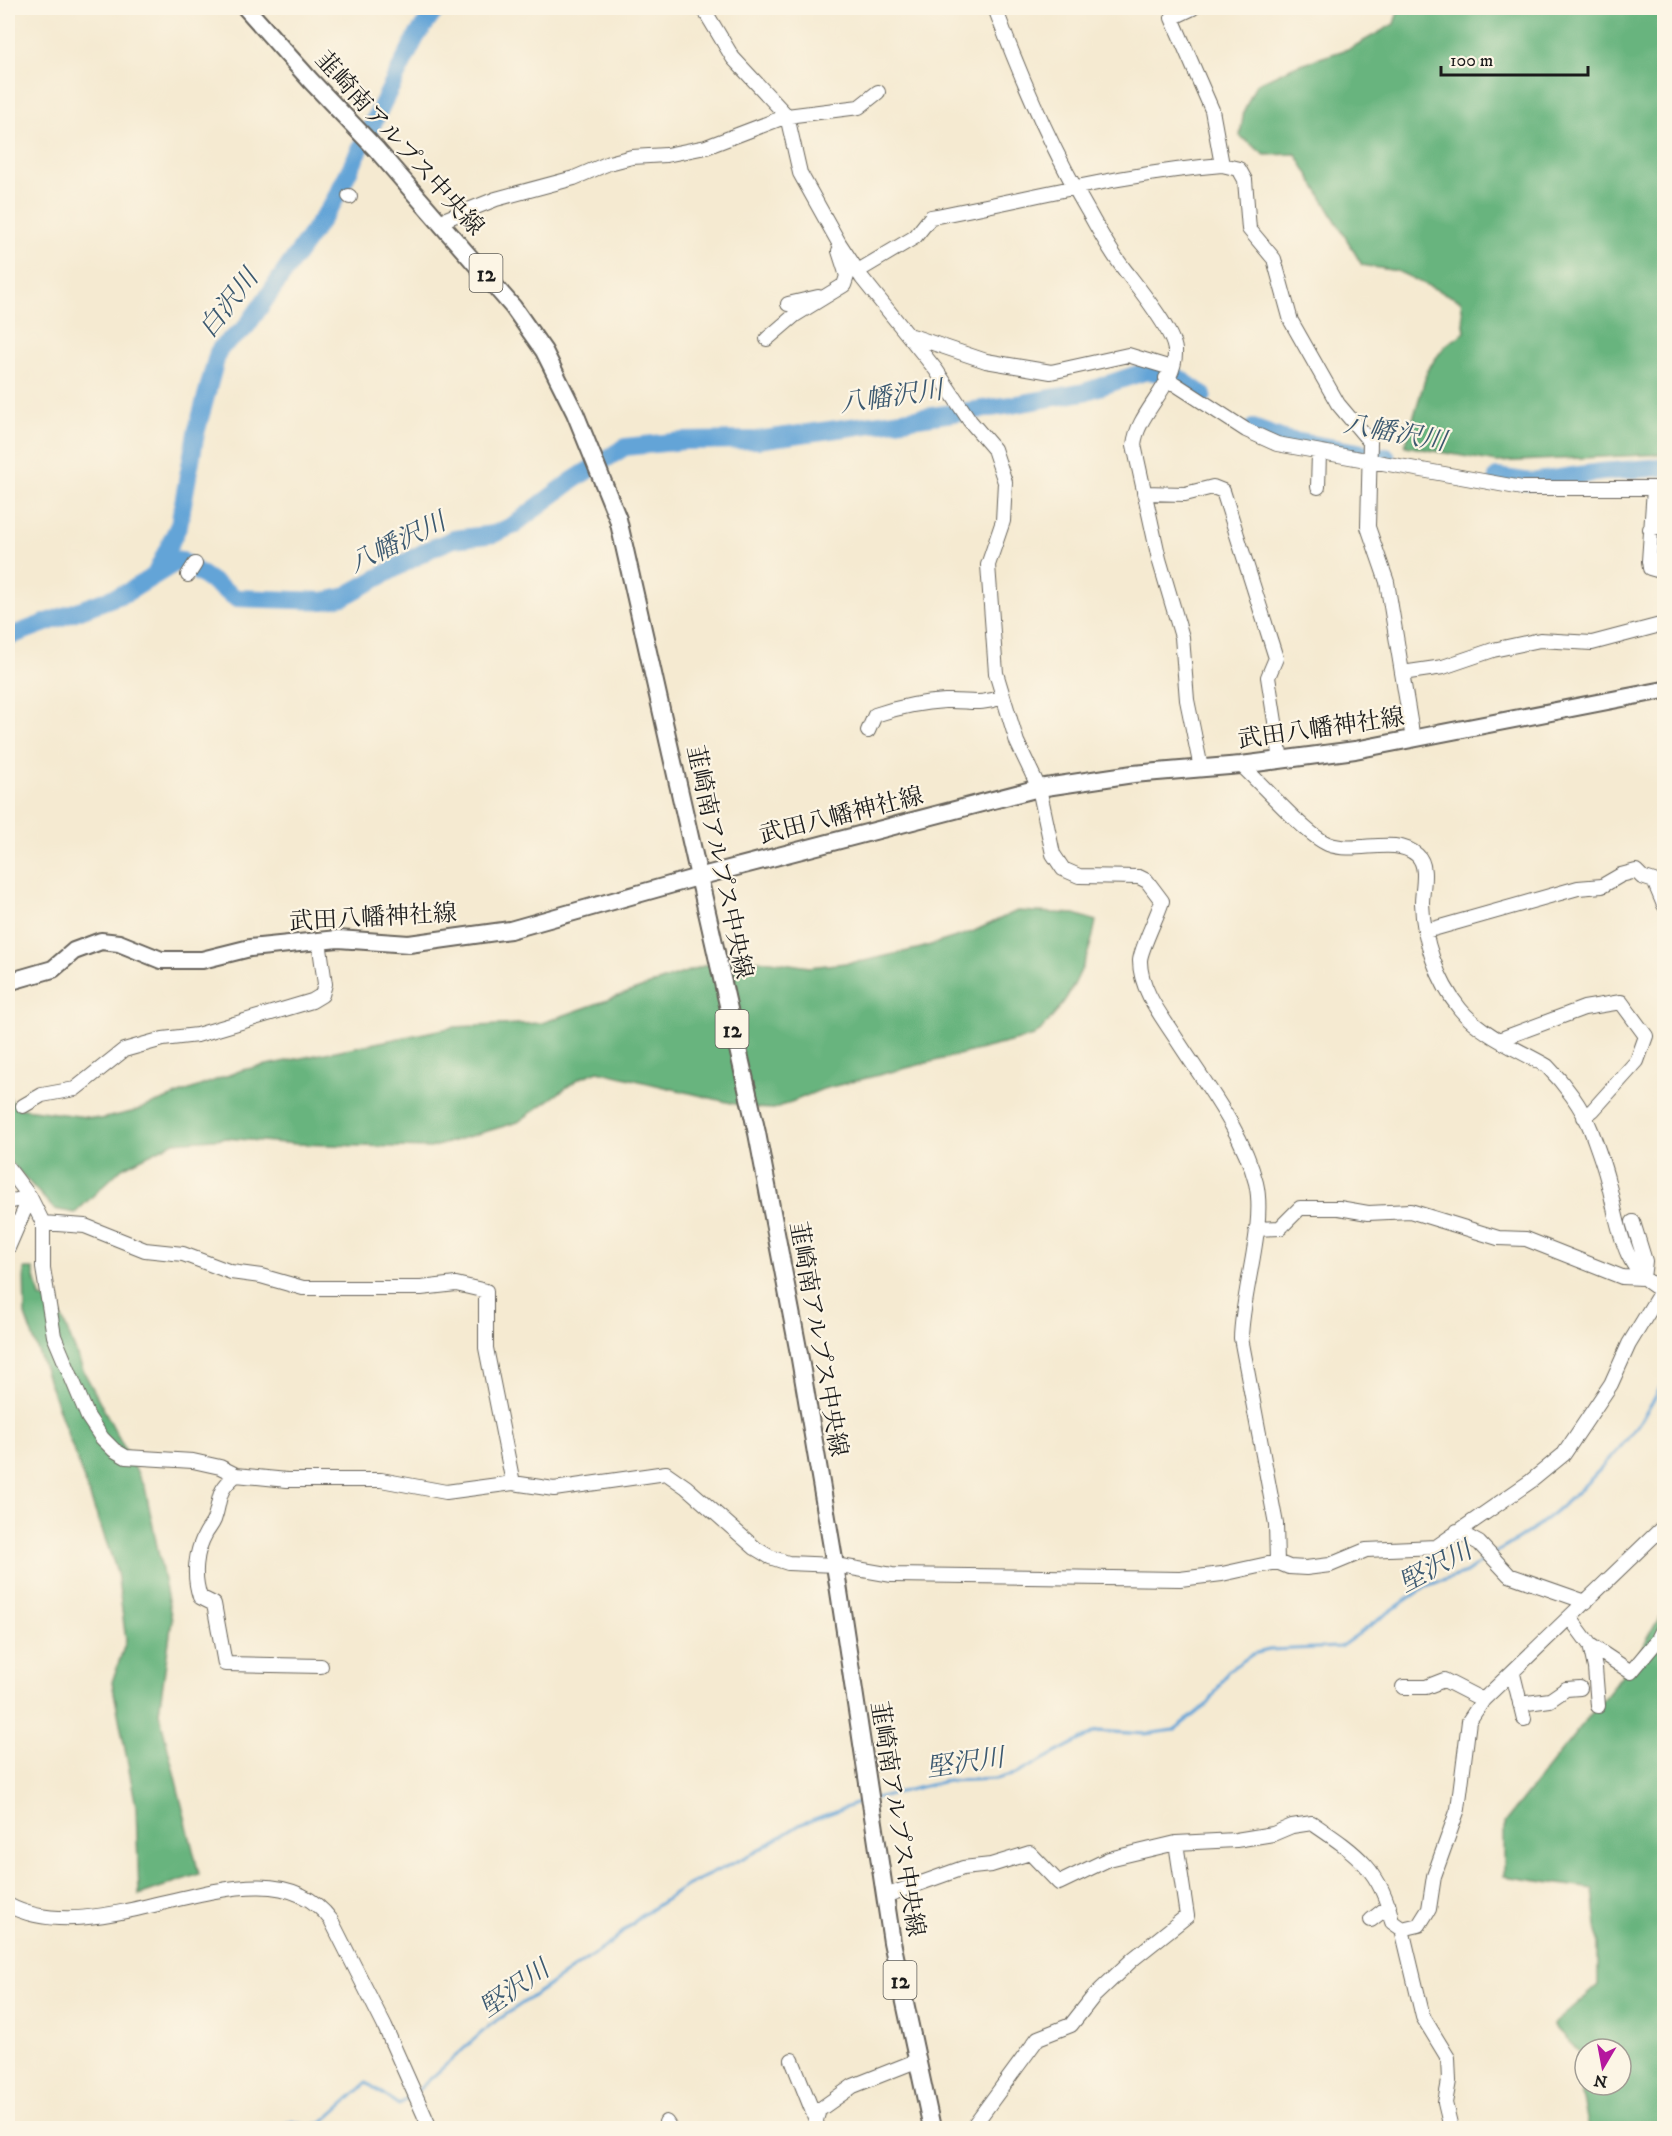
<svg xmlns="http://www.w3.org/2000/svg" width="1672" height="2136" font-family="'IM FELL DW Pica','Noto Serif JP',serif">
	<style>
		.forest { fill: #67b47e; stroke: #42684d; stroke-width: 1.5; fill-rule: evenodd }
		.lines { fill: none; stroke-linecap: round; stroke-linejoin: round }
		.stream { stroke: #63a4d7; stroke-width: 3 }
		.river { stroke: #63a4d7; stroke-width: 18 }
		.minor-casing { stroke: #68645b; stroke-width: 16 }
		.major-casing { stroke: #68645b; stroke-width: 20 }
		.minor { stroke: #fff; stroke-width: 14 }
		.major { stroke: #fff; stroke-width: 16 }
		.labels { text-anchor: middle; stroke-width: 4.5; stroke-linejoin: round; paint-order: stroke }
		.shield { fill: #fcf5e5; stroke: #5f5d58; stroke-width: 1.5 }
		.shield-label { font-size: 22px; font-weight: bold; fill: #1c1c1c }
		.street-label { font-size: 24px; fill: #1c1c1c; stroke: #fcf5e5 }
		.water-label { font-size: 26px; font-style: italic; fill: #3c5970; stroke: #fcf5e5 }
	</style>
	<rect width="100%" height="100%" fill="#fcf5e5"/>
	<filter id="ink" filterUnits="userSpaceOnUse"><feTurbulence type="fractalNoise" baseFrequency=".0167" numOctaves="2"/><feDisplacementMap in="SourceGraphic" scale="12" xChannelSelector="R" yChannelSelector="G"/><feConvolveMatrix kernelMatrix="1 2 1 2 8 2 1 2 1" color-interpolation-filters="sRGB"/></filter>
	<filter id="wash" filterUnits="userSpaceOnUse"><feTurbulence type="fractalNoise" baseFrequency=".008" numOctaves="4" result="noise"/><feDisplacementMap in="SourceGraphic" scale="24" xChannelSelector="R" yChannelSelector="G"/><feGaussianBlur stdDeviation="1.35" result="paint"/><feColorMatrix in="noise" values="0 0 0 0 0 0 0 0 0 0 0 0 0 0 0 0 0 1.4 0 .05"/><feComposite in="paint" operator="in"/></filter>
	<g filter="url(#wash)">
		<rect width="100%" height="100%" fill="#f5ead1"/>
		<path class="forest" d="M1399 8H1664V454L1497 462 1405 446 1428 369 1445 346 1465 332 1461 301 1397 271 1362 265 1296 154 1265 155 1240 136 1244 111 1256 84 1295 66 1351 48 1394 24Z
			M1017 911 1075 914 1096 921C1089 963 1066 1009 1034 1036L823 1089 774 1109 752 1108 598 1071 580 1078 518 1122 430 1148 296 1144 226 1138 174 1142 122 1168 75 1213 54 1209 8 1159V1096L17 1108 101 1119 132 1112 242 1070 454 1027 542 1023 723 959 771 961 809 967 864 961 921 948 972 932Z
			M24 1269H33L40 1297 57 1305 83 1370 145 1487 172 1620 159 1712 199 1874 139 1895 136 1806 112 1682 126 1641 117 1572 25 1315Z
			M1664 1609V2128H1589L1579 2081 1583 2056 1553 2025 1598 1986V1938L1593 1889 1504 1876V1823L1638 1655ZM1585 2049H1621V2085H1585Z"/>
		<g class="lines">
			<path class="stream" d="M1495 1553C1556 1520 1637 1443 1664 1379
				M875 1798 946 1781 995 1779 1016 1774 1097 1731 1145 1734 1174 1730 1209 1703 1228 1671 1253 1654 1269 1650 1340 1647 1426 1586 1466 1573 1487 1558
				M417 2091 489 2026 608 1945 640 1917 686 1886 754 1853 801 1824 866 1800
				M278 2128 292 2122 309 2126 322 2123 367 2083 399 2105 412 2095"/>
			<path class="river" d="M1253 428 1283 439 1387 457
				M1497 477 1531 482 1601 472 1664 467
				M155 575 179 525 196 433 218 352C225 340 237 337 246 327L333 203 416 37 437 8
				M8 637 128 592 180 560 236 598 324 601 343 597 430 549 454 539 494 534 512 526 573 480 625 447 683 441 757 440 1012 405 1084 392 1147 371 1176 376 1203 395"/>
		</g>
	</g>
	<g filter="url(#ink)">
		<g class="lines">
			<g class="minor-casing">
				<path id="minor" d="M703 8 733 58 787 116 800 173 839 243 862 278 936 370 970 421 994 449 1005 482 1003 521 988 565 996 673 1017 742 1039 788 1053 854 1063 869 1079 876 1139 877 1147 881 1162 901C1158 915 1140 950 1140 961 1140 991 1164 1019 1179 1043 1207 1086 1243 1132 1256 1183 1266 1225 1242 1292 1241 1338L1276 1524 1277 1562
					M995 8C1021 78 1050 146 1088 211 1099 231 1110 251 1124 269 1137 286 1173 330 1175 350 1177 385 1137 412 1134 445L1159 559 1182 637 1187 700 1201 768
					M1193 8 1172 18 1212 110 1222 165 1239 169 1245 180 1249 229 1274 259 1291 321 1338 404 1370 442 1368 527 1387 582 1413 739
					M349 196 350 197
					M441 221 496 199 574 178 609 163 632 157 666 155 706 147 787 116 859 107 878 92
					M858 271 915 237 931 217C1028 199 1124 173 1222 165
					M788 304 818 297
					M912 336 986 361 1051 372 1128 355 1171 368
					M767 339 795 315 844 285 847 276 839 251
					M1166 378 1246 430 1277 444 1522 488H1664
					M1318 487 1319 453
					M1654 489 1649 561 1650 568 1664 572
					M1144 493 1185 494 1213 487 1223 491 1276 658 1268 677 1281 760
					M1650 529 1664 525
					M188 575 195 564
					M1402 673 1443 667 1493 650 1540 640 1592 643 1664 624
					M868 731 875 715C896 708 923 702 945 701 968 700 980 706 1002 697
					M1241 765C1262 784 1306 835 1328 844 1356 855 1394 835 1417 855 1429 866 1422 889 1422 903 1423 939 1437 981 1460 1009 1480 1034 1519 1050 1547 1066 1564 1083 1582 1107 1591 1130 1597 1147 1604 1165 1608 1182 1618 1220 1622 1274 1664 1291
					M1426 931 1578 888 1602 886 1621 875 1636 871 1642 877 1654 881 1664 905
					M1501 1039 1584 1008 1621 1002 1646 1036 1637 1061 1593 1110 1584 1117
					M23 1106 42 1095 75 1089 124 1050 163 1039 197 1035 312 1001 322 995 325 984 319 941
					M8 1168 30 1197 43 1223V1268L54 1336 88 1417 102 1438 114 1450 126 1457 193 1461 220 1467 236 1475 287 1480H381L446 1492 513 1483 554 1489 666 1473 686 1487 755 1548 770 1557 788 1563 835 1565 892 1575 1180 1579 1222 1574 1277 1562 1289 1567 1306 1568 1330 1565 1366 1550 1436 1547 1531 1481 1564 1454 1611 1384 1629 1344 1662 1290
					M8 1202 30 1197
					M1633 1222 1645 1261 1643 1278
					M43 1223 85 1226 145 1250 183 1254 231 1272 261 1276 303 1288H421L456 1284 486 1291V1348L513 1483
					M1256 1229 1280 1228 1300 1208H1339L1368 1213 1410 1211 1498 1238 1526 1239 1622 1277 1643 1278
					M8 1248 30 1197
					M236 1475C215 1493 222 1497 214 1520 212 1525 209 1528 206 1533 195 1552 193 1576 200 1597L214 1604 225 1664 321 1666
					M1457 1531 1479 1543 1509 1575 1586 1602
					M1570 1618 1590 1645 1631 1672 1657 1641 1664 1627
					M1590 1645 1595 1668 1598 1706
					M1513 1674 1524 1719
					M1403 1687H1426L1444 1680 1483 1700
					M1520 1704 1550 1700 1566 1689 1580 1688
					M885 1896 963 1868 991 1865 1030 1853 1059 1883 1109 1859 1176 1843 1236 1840 1273 1834 1292 1826 1312 1823C1353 1851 1382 1869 1392 1922L1402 1929 1423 2017 1448 2058 1449 2081 1445 2103 1451 2128
					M8 1905C106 1958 264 1829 331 1920L385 2027 430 2128
					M1371 1920 1389 1906
					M1402 1929 1419 1925 1429 1909 1434 1876 1458 1809 1469 1721 1483 1700 1664 1526
					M792 2060 816 2120
					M666 2122 670 2128
					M817 2128 816 2120 819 2110 853 2086 916 2061
					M972 2128 1038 2038 1071 2025 1093 1997 1133 1959 1187 1916 1176 1843"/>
			</g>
			<g class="major-casing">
				<path id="major" d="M246 8 311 81 376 149 513 307 544 351 575 413 618 519 757 1133 800 1359 835 1565 892 1942 932 2128
					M8 982 53 969 74 951 101 941 119 943 161 960H202L250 948 338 939 409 944 510 930 698 877 1039 788 1133 774 1241 765 1355 750 1664 690"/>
			</g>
			<use href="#minor" class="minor"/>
			<use href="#major" class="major"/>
		</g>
	</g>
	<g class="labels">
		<g class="shield">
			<rect x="469.5" y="254" width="33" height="38" rx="4.5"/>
			<rect x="715.5" y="1010" width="33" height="38" rx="4.5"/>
			<rect x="883.5" y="1961" width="33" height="38" rx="4.5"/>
		</g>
		<g class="shield-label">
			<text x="486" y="281">12</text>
			<text x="732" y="1037">12</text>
			<text x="900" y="1988">12</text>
		</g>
		<g class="street-label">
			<text transform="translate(400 143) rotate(48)" y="8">韮崎南アルプス中央線</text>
			<text transform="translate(1321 728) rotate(-8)" y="8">武田八幡神社線</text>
			<text transform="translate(841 815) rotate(-14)" y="8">武田八幡神社線</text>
			<text transform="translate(720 862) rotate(78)" y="8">韮崎南アルプス中央線</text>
			<text transform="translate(373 917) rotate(-3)" y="8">武田八幡神社線</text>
			<text transform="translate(819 1339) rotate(80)" y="8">韮崎南アルプス中央線</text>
			<text transform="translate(898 1819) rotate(81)" y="8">韮崎南アルプス中央線</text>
		</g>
		<g class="water-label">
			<text transform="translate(228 303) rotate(-52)" y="9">白沢川</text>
			<text transform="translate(891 396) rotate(-8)" y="9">八幡沢川</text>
			<text transform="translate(1395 432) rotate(10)" y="9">八幡沢川</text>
			<text transform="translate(397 542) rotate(-26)" y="9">八幡沢川</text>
			<text transform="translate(1435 1566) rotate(-28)" y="9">堅沢川</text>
			<text transform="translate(965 1762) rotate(-8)" y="9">堅沢川</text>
			<text transform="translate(514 1988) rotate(-35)" y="9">堅沢川</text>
		</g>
	</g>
	<rect width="1672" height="2136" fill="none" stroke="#fcf5e5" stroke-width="30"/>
	<g transform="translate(1603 2067) rotate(190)"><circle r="28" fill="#fcf5e5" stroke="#a29e95" stroke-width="1.5"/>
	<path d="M0-4.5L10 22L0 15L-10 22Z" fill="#b5179e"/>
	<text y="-9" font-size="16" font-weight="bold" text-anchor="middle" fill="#1c1c1c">N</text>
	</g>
	<path d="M1441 66v9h147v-9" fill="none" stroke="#1c1c1c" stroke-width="3"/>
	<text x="1450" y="66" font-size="18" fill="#1c1c1c" stroke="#fcf5e5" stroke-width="4.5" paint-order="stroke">100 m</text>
</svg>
